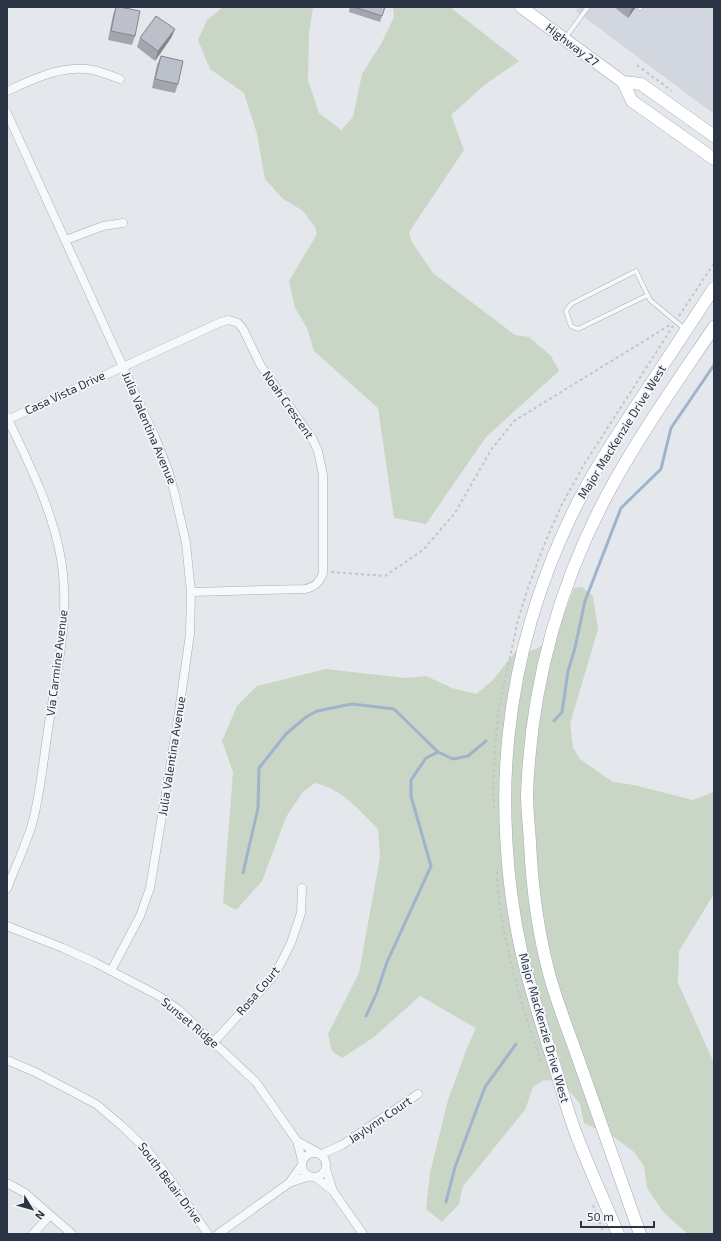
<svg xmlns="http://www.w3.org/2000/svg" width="721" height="1241" font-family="'Exo 2',sans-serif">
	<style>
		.built { fill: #d2d6de }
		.green { fill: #c9d6c5 }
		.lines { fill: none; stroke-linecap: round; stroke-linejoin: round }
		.stream { stroke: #9fb4cc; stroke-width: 3 }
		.lane-casing { stroke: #a9aeb7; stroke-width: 5 }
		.street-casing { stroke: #a9aeb7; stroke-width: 9 }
		.primary-casing { stroke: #a3abb8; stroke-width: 13 }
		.path { stroke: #c2c5cb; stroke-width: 2; stroke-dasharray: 3 3; stroke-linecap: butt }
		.lane { stroke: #f7f8fa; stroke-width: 4 }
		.street { stroke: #f7f8fa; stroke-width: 8 }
		.primary { stroke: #fff; stroke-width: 12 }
		.wall { fill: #a1a5ae }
		.shaded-wall { fill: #83868d }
		.building { fill: #bbc0ca; stroke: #83868d }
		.labels { text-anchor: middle; stroke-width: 3.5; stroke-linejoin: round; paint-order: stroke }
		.street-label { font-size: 12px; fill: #2b3445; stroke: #f4f6f9 }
	</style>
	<rect width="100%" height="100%" fill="#e4e7ec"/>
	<path class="built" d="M578 7H708L711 9 714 7V114L576 11Z"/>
	<path class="green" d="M223 7H313L309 32 308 80 319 113 341 130 353 117 362 74 381 44 394 17 393 7H450L519 61 487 83 451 115 464 150 409 232 412 242 433 273 515 335 529 337 551 356 559 371 486 437 426 524 394 518 378 408 314 351 307 328 295 308 289 281 317 234 315 227 303 211 282 198 265 179 257 134 244 93 210 69 198 40 207 20Z
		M582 587 593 596 598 629 570 724 573 748 580 759 613 782 634 785 693 800 714 792V894L679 951 678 983 714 1063V1234H688L664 1213 647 1188 644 1166 634 1152 614 1137 584 1123 580 1104 565 1085 558 1081 544 1080 533 1087 525 1110 463 1186 459 1204 442 1222 426 1209 430 1173 448 1100 467 1048 476 1028 420 996 374 1037 342 1058 332 1051 328 1034 359 973 380 857 378 829C360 811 341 788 315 783L303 792 286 817 262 881 236 910 223 903 233 772 222 741 237 706 257 686 326 669 405 678 426 676 452 688 476 694 491 682 516 651C520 651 527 653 531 651 557 642 565 611 574 588Z"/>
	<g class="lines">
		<path class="stream" d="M554 721 562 712 568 671 575 648 585 601 621 508 661 469 671 428 714 365
			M243 873 258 808 259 768 286 734 306 717 317 711 352 704 394 709 438 752 453 759 468 756 486 741
			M366 1016 377 992 387 962 431 866 411 796V780L426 758 438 752
			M446 1202 455 1167 485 1087 516 1044"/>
		<g class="lane-casing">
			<path id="lane" d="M640 8 641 7
				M566 37 588 7
				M648 295 578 329 571 326 566 311 571 304 636 271 650 300 686 330"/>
		</g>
		<g class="street-casing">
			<path id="street" d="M7 91C34 79 63 64 93 70 102 72 112 76 120 79
				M7 113 155 437 168 470 174 491 186 543 191 592 190 634 177 725 150 888 140 916 111 971
				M66 240 103 226 123 223
				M7 417C27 460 49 502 59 549 72 607 58 665 49 723 44 755 41 789 33 821 27 843 15 867 7 889
				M7 420 221 322 229 320 238 323 243 329 261 366 312 438 318 451 323 475V573C320 582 315 587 305 589L191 592
				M7 926 63 948 96 963 159 996 179 1010 256 1082 297 1141 302 1160
				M214 1042 272 978 281 963 291 943 301 913 302 888
				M7 1060 35 1072 96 1104 123 1127 147 1150 167 1175 208 1234
				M297 1141 317 1152
				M302 1165a12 12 0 1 1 24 0a12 12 0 1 1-24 0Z
				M322 1154 342 1145 418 1094
				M326 1169 333 1191
				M315 1177 333 1191 363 1234
				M7 1183 25 1193 72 1234
				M289 1183 302 1165
				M33 1234 50 1215
				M218 1234 289 1183 310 1176"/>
		</g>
		<g class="primary-casing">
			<path id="primary" d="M521 7 623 82 632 101 714 159
				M623 82 641 84 714 136
				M618 1234C604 1200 588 1166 575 1131 566 1107 560 1082 552 1058 541 1022 529 986 521 950 506 882 501 800 509 732 517 656 540 580 573 512 593 471 619 432 644 394 667 359 691 323 714 288
				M640 1234C620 1177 600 1121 580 1064 570 1035 558 1006 550 977 538 933 532 888 530 842 529 826 527 810 527 794 531 688 557 589 607 495 638 437 677 382 714 327"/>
		</g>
		<path class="path" d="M637 65 672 91
			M679 316 714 263
			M331 572 385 576 423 550 455 513 491 450 514 421 670 325
			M494 808 493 791 495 752 498 713 518 620 528 588 544 545 562 504 585 463 673 326
			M497 872C500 937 520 1000 541 1062
			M593 1205 604 1234"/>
		<use href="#lane" class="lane"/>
		<use href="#street" class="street"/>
		<use href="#primary" class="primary"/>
	</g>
	<path class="wall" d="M116 7 135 36 132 45 108 40 113 15Z
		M350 7H385L380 22 349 12Z
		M614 7H636L628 18Z
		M175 29 171 38 155 61 137 47 140 38Z
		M161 56 178 84 175 93 152 88 157 65Z"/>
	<path class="shaded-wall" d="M633 7H636L628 18 632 8Z
		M175 29 171 38 155 61 158 51Z"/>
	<path class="building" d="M116 7H120L140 11 135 36 111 31Z
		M354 7H385L382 16Z
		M156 16 175 29 158 51 140 38Z
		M161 56 183 61 178 84 155 79Z"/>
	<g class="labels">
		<g class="street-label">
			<text transform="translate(572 45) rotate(37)" y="4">Highway 27</text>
			<text transform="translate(65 393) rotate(-25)" y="4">Casa Vista Drive</text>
			<text transform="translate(288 405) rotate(55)" y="4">Noah Crescent</text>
			<text transform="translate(149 428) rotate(67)" y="4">Julia Valentina Avenue</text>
			<text transform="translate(622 432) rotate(-58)" y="4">Major MacKenzie Drive West</text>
			<text transform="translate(57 663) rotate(-83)" y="4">Via Carmine Avenue</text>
			<text transform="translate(172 756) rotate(-81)" y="4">Julia Valentina Avenue</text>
			<text transform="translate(258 991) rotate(-50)" y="4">Rosa Court</text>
			<text transform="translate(190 1023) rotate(40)" y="4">Sunset Ridge</text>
			<text transform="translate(544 1028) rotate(74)" y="4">Major MacKenzie Drive West</text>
			<text transform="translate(380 1120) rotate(-34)" y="4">Jaylynn Court</text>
			<text transform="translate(170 1183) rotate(53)" y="4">South Belair Drive</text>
		</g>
	</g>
	<rect width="721" height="1241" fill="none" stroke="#2b3445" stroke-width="16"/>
	<g transform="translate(32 1209) rotate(127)" stroke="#f4f6f9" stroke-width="3" paint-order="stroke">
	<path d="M0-3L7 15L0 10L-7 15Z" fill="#2b3445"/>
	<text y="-6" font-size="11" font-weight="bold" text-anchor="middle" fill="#2b3445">N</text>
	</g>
	<path d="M581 1221v6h73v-6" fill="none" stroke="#2b3445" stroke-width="2"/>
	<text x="587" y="1221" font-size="12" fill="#2b3445" stroke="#f4f6f9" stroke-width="3" paint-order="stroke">50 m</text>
</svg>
